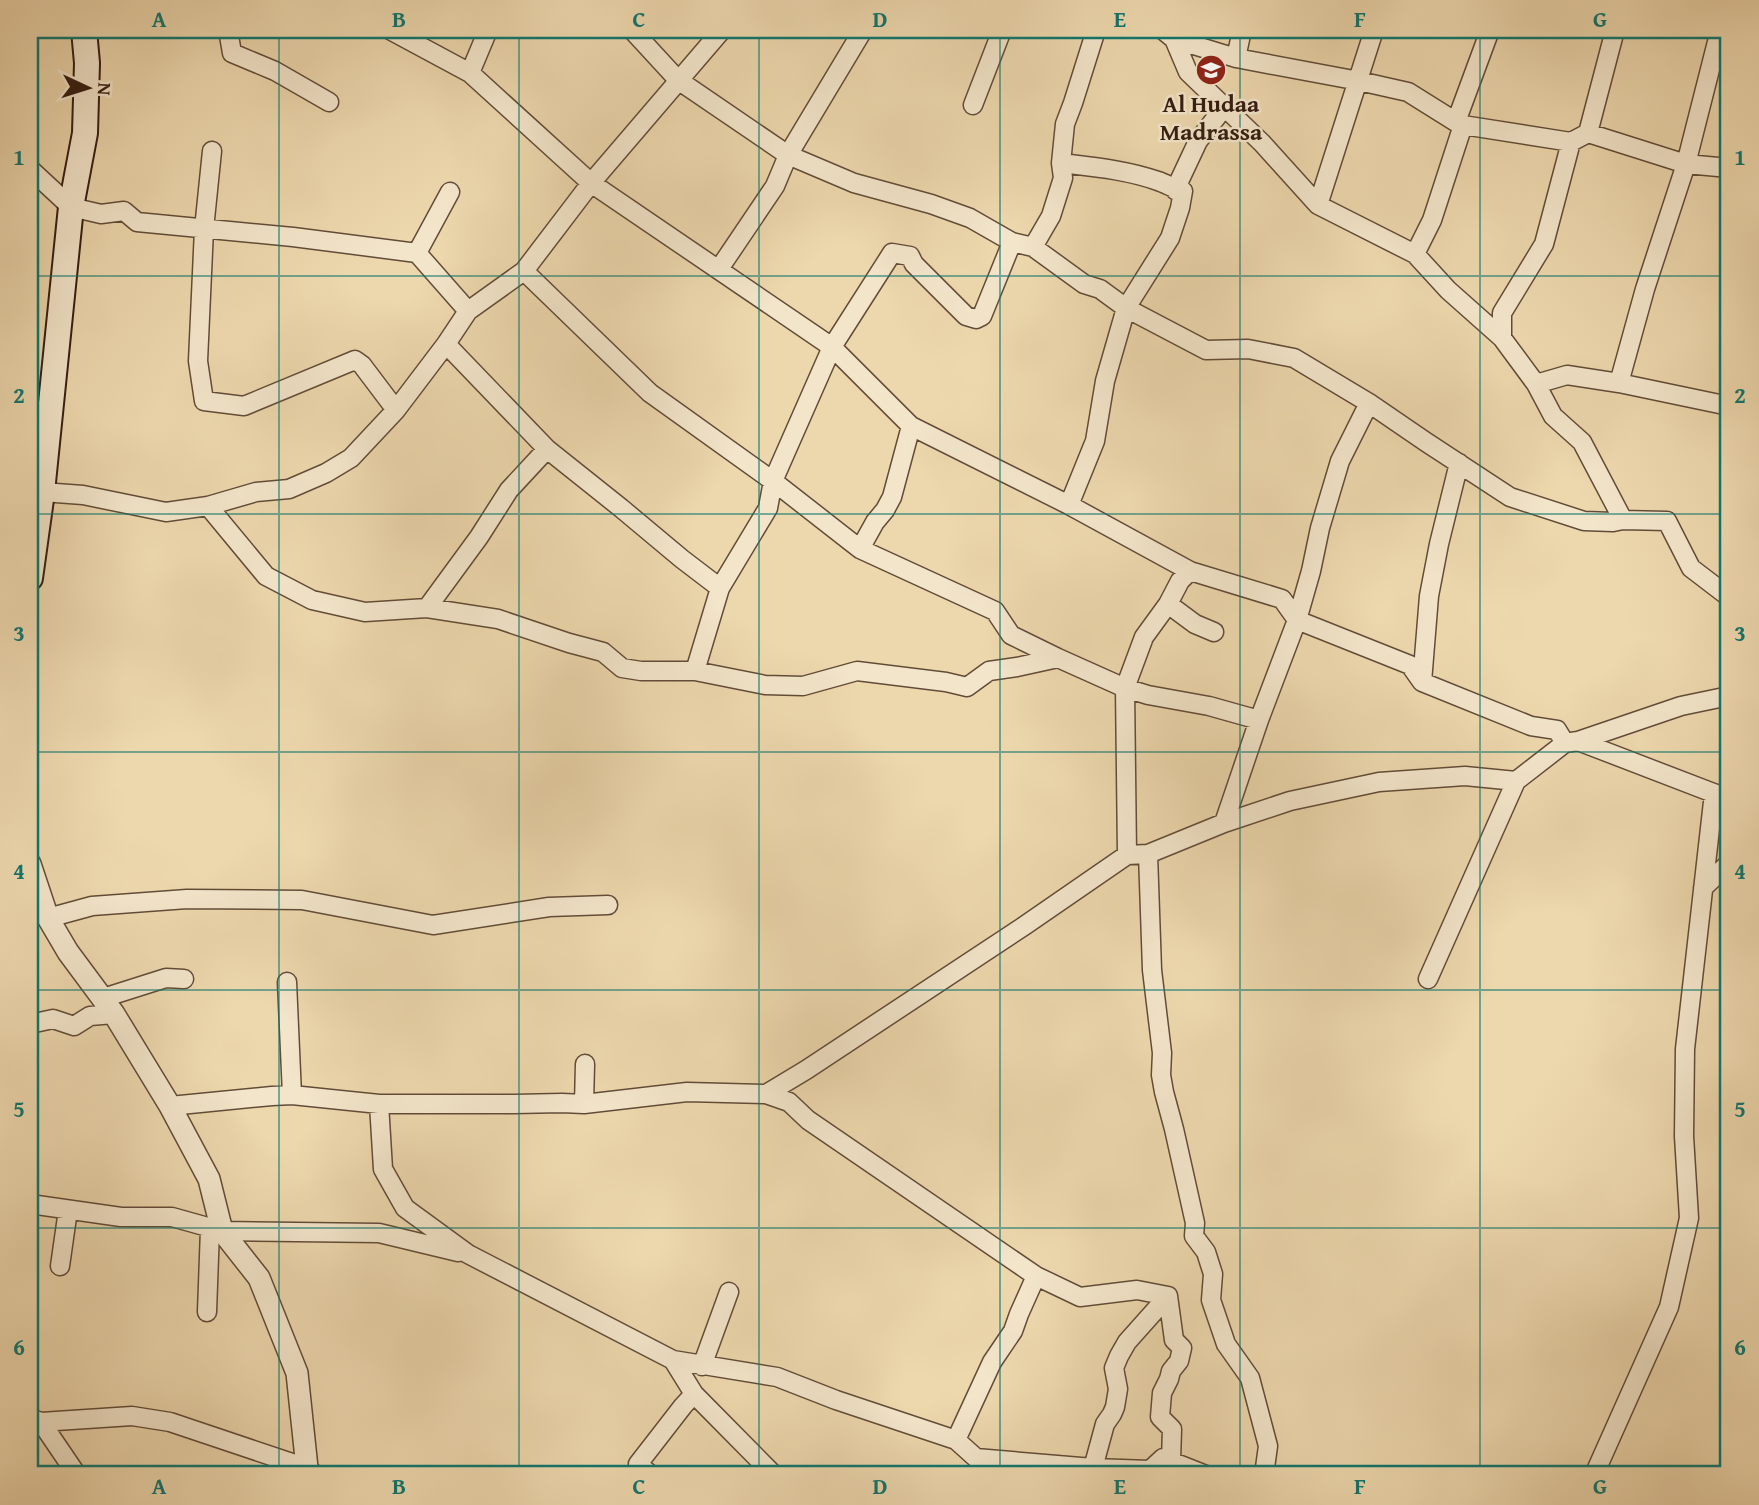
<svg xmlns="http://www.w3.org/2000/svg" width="1759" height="1505" font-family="'Gentium Book Plus',serif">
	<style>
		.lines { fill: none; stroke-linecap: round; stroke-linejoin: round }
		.minor-casing { stroke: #624c38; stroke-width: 21 }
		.tertiary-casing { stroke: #624c38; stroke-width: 24 }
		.secondary-casing { stroke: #341d11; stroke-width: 28 }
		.minor { stroke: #f3e5ca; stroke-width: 18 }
		.tertiary { stroke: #f3e5ca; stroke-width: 21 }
		.secondary { stroke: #f3e5ca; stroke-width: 24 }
		.grid { fill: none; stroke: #0f766e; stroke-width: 2; stroke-opacity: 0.55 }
		.labels { text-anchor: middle; stroke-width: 5; stroke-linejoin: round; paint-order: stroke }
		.poi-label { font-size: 24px; font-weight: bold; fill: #341d11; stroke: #f3e5ca }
		.neatline { fill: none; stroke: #0f766e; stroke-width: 2.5 }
		.grid-label { font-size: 23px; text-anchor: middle; font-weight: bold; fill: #0f766e }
	</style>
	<rect width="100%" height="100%" fill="#edd7ad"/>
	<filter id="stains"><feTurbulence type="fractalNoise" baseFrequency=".00286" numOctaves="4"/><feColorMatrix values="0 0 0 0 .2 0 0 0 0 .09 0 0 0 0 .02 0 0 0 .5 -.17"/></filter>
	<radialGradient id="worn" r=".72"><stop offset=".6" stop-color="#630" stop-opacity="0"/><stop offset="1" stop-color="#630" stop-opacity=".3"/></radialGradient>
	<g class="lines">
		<g class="minor-casing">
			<path id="minor" d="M228 30 232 53 275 71 329 102
				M390 30 470 73 591 183 832 347 911 426 1069 505 1190 571 1282 599 1297 620 1410 665 1422 682 1531 726 1557 730 1565 743
				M632 30 678 80 788 155 854 183 931 204 970 218 1012 242 1033 247 1084 284 1100 289 1126 308 1206 350 1248 349 1294 358 1369 403 1426 442 1510 497 1584 521 1613 522 1623 520
				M1163 30 1174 39 1188 72 1262 143 1318 205 1415 254 1448 290 1502 338 1536 384 1553 416 1582 442 1623 520 1667 521 1691 568 1729 597
				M1174 39 1236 58 1359 81 1408 92 1456 122 1463 125 1571 142 1588 133 1686 164 1729 168
				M1236 58 1242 30
				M470 73 488 30
				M973 105 1002 30
				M1456 122 1490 30
				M1588 133 1615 30
				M212 151 204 229 198 361 204 401 244 406 355 360 362 365 396 410
				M1061 163C1094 167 1127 170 1158 181 1167 184 1174 189 1183 191L1180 208 1170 238 1126 308 1105 381 1095 441 1069 505
				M30 169 71 207 101 214 124 211 137 222 293 237 417 253 468 311
				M1175 190 1198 141 1225 106
				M1318 205 1374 30
				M1033 247 1051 216 1063 178 1061 163 1065 124 1073 103 1096 30
				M417 253 450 192
				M1415 254 1432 220 1463 125
				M719 269 775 186 788 155 863 30
				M524 271 650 393 773 481 860 549 995 611 1011 635 1058 658 1125 688 1148 695 1209 706 1259 720
				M1502 338V313L1544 244 1571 142
				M446 344 547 449 621 508 682 559 720 588
				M1619 383 1645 289 1686 164 1720 30
				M1536 384 1567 375 1619 383 1729 406
				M42 492 83 495 166 512 208 506 256 492 289 489 326 473 351 458 396 410 446 344 468 311 524 271 591 183 722 30
				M208 506 266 576 312 600 365 612 427 608 498 619 569 643 603 652 622 668 641 671H695L765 685 803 686 857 671 946 682 967 687 989 671 1017 667 1058 658
				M860 549 875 522 885 510 892 497 911 426
				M1168 604 1195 624 1214 632
				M427 608 479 537 509 490 547 449
				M695 671 720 588 768 508 773 481 832 347 892 253 910 256 914 264 966 316 976 319 982 316 1012 242
				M1422 682 1429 596 1439 544 1459 463
				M1578 741 1729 799
				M1224 823 1259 720 1297 620 1311 571 1320 528 1340 461 1369 403
				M1148 854 1152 970 1162 1053 1161 1075 1164 1092 1174 1129 1195 1223 1194 1236 1206 1252 1213 1274 1211 1300 1226 1344 1250 1378 1268 1446 1264 1475
				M1127 855 1125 688 1144 637 1168 604 1180 581 1190 571
				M1703 888 1729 863
				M48 918 92 906 187 899 302 900 433 925 549 907 608 905
				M1428 979 1516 781
				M287 982 292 1095
				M103 998 166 978 184 979
				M30 1024 53 1019 74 1026 90 1016 114 1014
				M766 1094 789 1102 808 1120 1036 1276 1080 1297 1137 1290 1168 1296 1174 1340 1182 1348 1179 1361 1171 1371 1169 1379 1162 1393 1160 1417 1172 1429 1171 1461
				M379 1104 383 1169 405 1208 468 1254 673 1360 777 1377 836 1400 956 1440 976 1458 1093 1468 1150 1470 1163 1458 1206 1475
				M584 1104 585 1064
				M170 1106 272 1096 292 1095 379 1104H514L562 1103 584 1104 687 1092 766 1094 806 1070 1024 926 1127 855 1148 854 1224 823 1290 801 1379 782 1465 776 1516 781 1565 743 1578 741 1681 706 1729 696
				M30 1204 121 1217H172L222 1231 379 1233 458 1252
				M60 1266 68 1210
				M207 1312 210 1229
				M673 1360 694 1394 774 1475
				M702 1366 729 1292
				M30 1418 41 1422 132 1416 170 1422 307 1468
				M41 1422 77 1475
				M956 1440 992 1362 1013 1331 1019 1314 1036 1276
				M1093 1468 1105 1424 1112 1414 1115 1407 1118 1389 1114 1368 1119 1356 1127 1342 1168 1296
				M651 1475 638 1464 683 1406 694 1394
				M1594 1475 1669 1307 1689 1218 1684 1136 1685 1049 1714 793"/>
		</g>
		<g class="tertiary-casing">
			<path id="tertiary" d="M30 864 48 918 68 952 114 1014 170 1106 209 1179 222 1231 259 1278 297 1373 307 1468 312 1475"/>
		</g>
		<g class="secondary-casing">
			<path id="secondary" d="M30 578 42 492 71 207 85 133 87 63 84 30"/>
		</g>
		<use href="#minor" class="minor"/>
		<use href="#tertiary" class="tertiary"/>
		<use href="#secondary" class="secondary"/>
	</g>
	<path class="grid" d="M279 30V1475M519 30V1475M759 30V1475M1000 30V1475M1240 30V1475M1480 30V1475M30 276H1729M30 514H1729M30 752H1729M30 990H1729M30 1228H1729"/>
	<defs>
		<g id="school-disc" transform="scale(1.575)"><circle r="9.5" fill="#8f2418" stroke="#f3e5ca"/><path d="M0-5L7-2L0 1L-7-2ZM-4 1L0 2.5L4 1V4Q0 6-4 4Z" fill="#fff"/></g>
	</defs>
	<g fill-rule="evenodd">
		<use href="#school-disc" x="1211" y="70"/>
	</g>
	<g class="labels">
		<g class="poi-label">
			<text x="1211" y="112">Al Hudaa<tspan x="1211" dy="28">Madrassa</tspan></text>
		</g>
	</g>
	<rect width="1759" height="1505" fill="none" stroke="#edd7ad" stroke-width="77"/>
	<g transform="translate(88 88) rotate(94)" stroke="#f3e5ca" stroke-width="5" paint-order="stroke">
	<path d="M0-5L12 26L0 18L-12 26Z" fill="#341d11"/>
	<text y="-10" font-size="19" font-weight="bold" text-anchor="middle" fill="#341d11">N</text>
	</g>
	<rect x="38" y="38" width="1682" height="1428" class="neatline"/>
	<g class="grid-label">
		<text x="159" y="27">A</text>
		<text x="399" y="27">B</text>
		<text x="639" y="27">C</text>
		<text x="880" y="27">D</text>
		<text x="1120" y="27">E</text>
		<text x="1360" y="27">F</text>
		<text x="1600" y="27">G</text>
		<text x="19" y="165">1</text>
		<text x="1740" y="165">1</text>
		<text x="19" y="403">2</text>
		<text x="1740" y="403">2</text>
		<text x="19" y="641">3</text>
		<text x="1740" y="641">3</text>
		<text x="19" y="879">4</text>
		<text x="1740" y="879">4</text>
		<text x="19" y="1117">5</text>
		<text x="1740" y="1117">5</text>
		<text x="19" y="1355">6</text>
		<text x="1740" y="1355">6</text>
		<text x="159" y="1494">A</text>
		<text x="399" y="1494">B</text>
		<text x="639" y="1494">C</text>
		<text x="880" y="1494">D</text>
		<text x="1120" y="1494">E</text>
		<text x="1360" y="1494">F</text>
		<text x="1600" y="1494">G</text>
	</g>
	<rect width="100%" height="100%" filter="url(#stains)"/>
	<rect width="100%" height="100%" fill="url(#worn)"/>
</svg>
